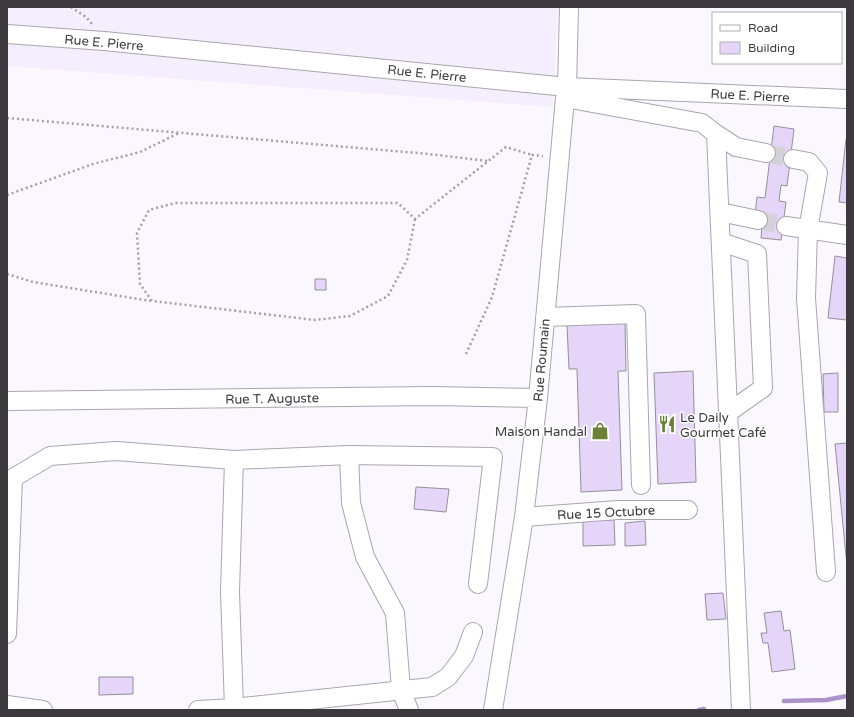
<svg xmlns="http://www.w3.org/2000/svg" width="854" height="717" font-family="'Varela Round',sans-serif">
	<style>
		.built { fill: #f5eeff }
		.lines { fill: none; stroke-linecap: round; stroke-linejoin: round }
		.stream { stroke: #ab93ca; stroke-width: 4.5 }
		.building { fill: #e5d6f9; stroke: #949099 }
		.minor-tunnel { stroke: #d4d1d8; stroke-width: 18; stroke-dasharray: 18 9; stroke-linecap: butt }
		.minor-casing { stroke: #a9a6af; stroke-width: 20 }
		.path { stroke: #a29fa5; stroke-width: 2.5; stroke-dasharray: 2 3; stroke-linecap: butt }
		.minor { stroke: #fff; stroke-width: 18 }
		.labels { text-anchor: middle; stroke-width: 3; stroke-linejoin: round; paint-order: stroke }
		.street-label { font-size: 13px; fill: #3c3a3e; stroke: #fff }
		.poi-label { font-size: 13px; fill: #3c3a3e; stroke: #fff; text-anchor: start }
	</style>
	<rect width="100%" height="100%" fill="#faf7ff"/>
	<path class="built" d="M7 7H558L553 107 7 66Z"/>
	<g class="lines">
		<path class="stream" d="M784 701 826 700 847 696
			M699 710 704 709"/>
	</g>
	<path class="building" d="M774 126 794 129 787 186 781 185 779 201 786 202 781 240 761 238 763 215 755 214 757 197 765 198Z
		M846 139H847V203L839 202Z
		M835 256 847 258V320L828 318Z
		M315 279H326V290H315Z
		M625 323 626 371H618L622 490 581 492 577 369H569L567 325Z
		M693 371 696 482 658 484 654 373Z
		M838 373V412H824L823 374Z
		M847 443V566L835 444Z
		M416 487 449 489 446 512 414 509Z
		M614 520 615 545 583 546V521Z
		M645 521 646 545 625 546V523Z
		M723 593 726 619 707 620 705 594Z
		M781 611 784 631 790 630 795 669 772 672 768 643H763L761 633H767L764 613Z
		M99 677H133V694L99 695Z"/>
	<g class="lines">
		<path class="minor-tunnel" d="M766 153 793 159
			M758 220 786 226"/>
		<g class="minor-casing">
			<path id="minor" d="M7 34 104 41 567 87 847 99
				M565 98 702 123 716 134 741 710
				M716 134 736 147 766 153
				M793 159 809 162 818 173 808 230 806 298 826 572
				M720 212 758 220
				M786 226 847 235
				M721 242 757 254 763 388 729 412
				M545 317 636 314 641 485
				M7 401 433 396 538 398
				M349 455 351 503 365 557 395 613 401 690 409 710
				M234 460 230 592 234 708
				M524 517 618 510H688
				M7 634 13 478 50 456 116 451 234 460 349 455 493 457 478 584
				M7 705 43 710
				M198 710 234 708 432 687 448 677 464 656 473 632
				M493 710 524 517 538 398 565 98 567 87 569 7"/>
		</g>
		<path class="path" d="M71 7 86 17 92 24
			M7 118 429 154 488 161
			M7 195 93 164 140 152 179 133
			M415 219 407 260 388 296 350 316 315 320 152 301 140 284 137 233 149 210 175 203H398L415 219 506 147 532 155
			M7 274 33 282 151 301
			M466 354 492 297 532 155 543 156"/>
		<use href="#minor" class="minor"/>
	</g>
	<defs>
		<g id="restaurant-bare" transform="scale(1.38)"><path d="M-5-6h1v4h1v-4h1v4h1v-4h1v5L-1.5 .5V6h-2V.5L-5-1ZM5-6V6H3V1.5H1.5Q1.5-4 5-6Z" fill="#6a8235" stroke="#fff" stroke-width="2.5" paint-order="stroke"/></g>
		<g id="shop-bare" transform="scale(1.38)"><path d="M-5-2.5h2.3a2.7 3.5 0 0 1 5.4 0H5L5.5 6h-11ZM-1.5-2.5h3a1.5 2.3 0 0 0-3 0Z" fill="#6a8235" stroke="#fff" stroke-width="2.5" paint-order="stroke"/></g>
	</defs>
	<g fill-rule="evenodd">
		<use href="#restaurant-bare" x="667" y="424"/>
		<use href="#shop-bare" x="600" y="431"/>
	</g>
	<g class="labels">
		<g class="street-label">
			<text transform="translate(104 42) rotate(5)" y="5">Rue E. Pierre</text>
			<text transform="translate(427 73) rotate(6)" y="5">Rue E. Pierre</text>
			<text transform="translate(750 95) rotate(3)" y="5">Rue E. Pierre</text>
			<text transform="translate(541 360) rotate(-85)" y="5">Rue Roumain</text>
			<text transform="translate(272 398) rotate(-1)" y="5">Rue T. Auguste</text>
			<text transform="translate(606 512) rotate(-3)" y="5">Rue 15 Octubre</text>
		</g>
		<g class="poi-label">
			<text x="680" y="422">Le Daily<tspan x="680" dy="15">Gourmet Café</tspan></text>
			<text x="587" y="436" text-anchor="end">Maison Handal</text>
		</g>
	</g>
	<rect width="854" height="717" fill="none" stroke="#3c3a3e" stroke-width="16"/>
	<rect x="712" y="12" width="130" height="52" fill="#ffffff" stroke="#b1b0b2"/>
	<rect x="720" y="25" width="20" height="6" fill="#ffffff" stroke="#b1b0b2"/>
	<text x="748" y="32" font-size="12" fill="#3c3a3e">Road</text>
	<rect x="720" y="42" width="20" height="12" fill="#e5d6f9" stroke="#b1b0b2"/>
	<text x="748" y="52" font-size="12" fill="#3c3a3e">Building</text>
</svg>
